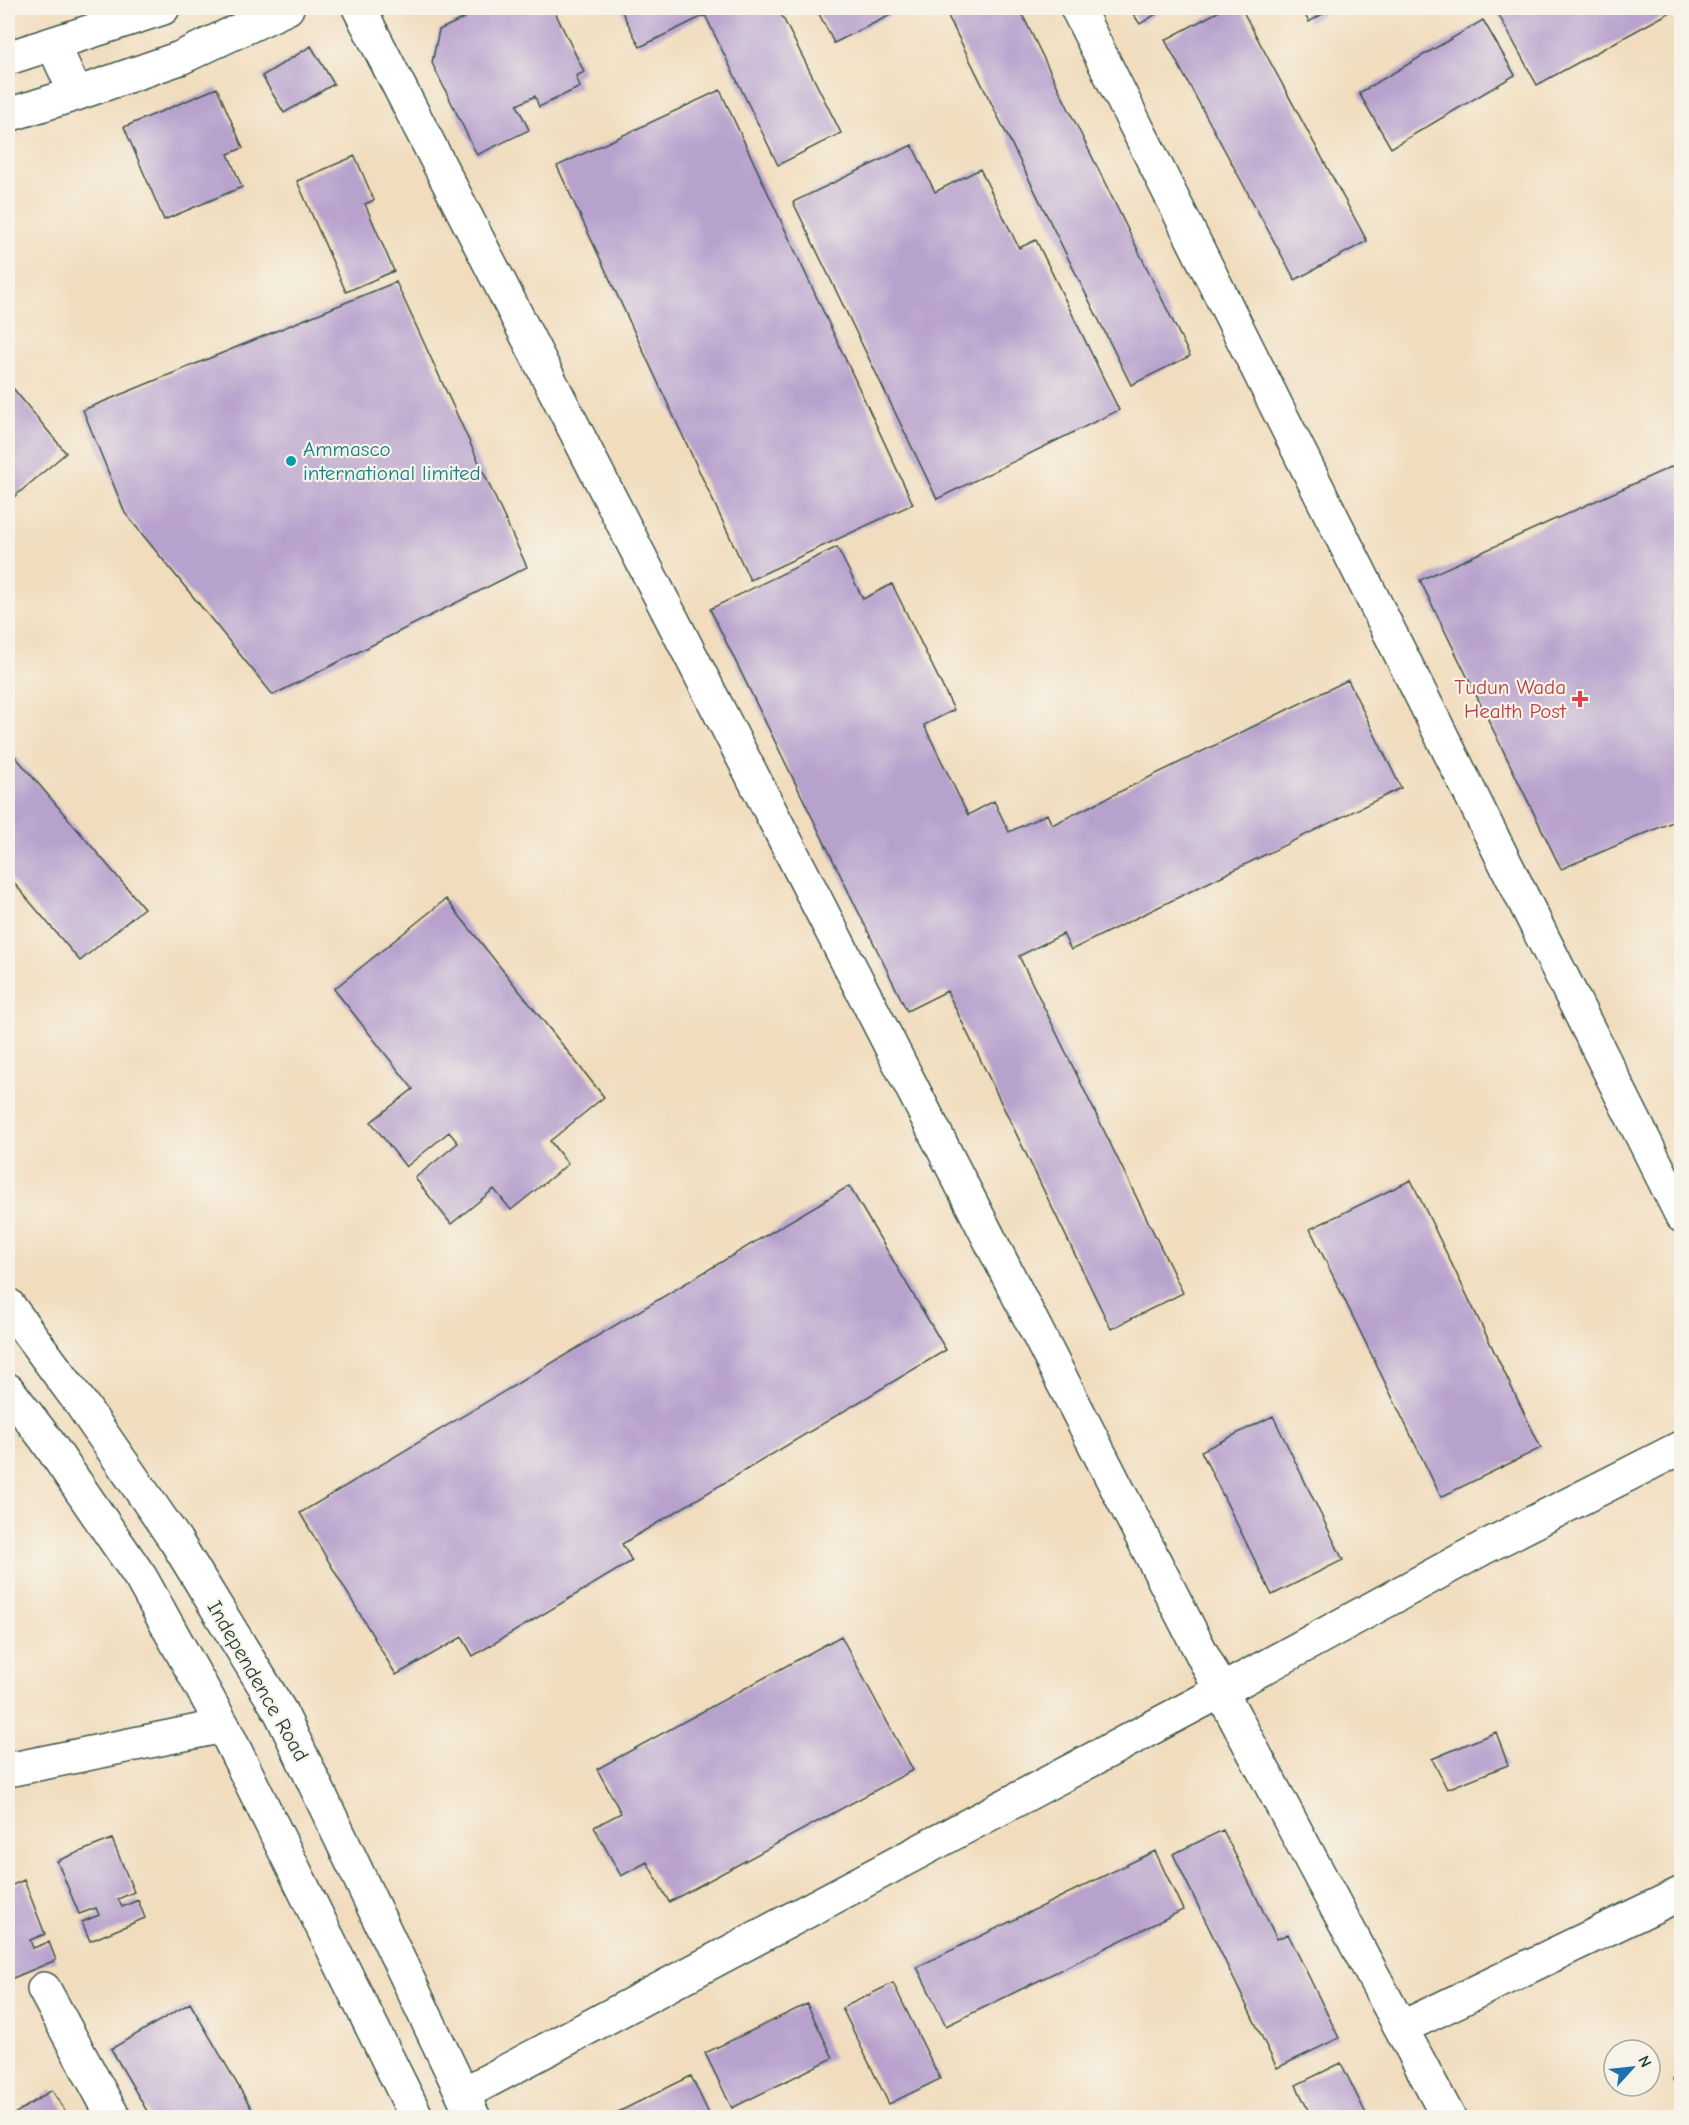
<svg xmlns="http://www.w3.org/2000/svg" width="1689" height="2125" font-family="'Comic Neue',sans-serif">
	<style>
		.building { fill: #b7a1cd }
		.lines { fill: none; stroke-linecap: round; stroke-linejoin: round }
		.minor-casing { stroke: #3e5549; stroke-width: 36 }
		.secondary-casing { stroke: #3e5549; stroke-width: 36 }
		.minor { stroke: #fff; stroke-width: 33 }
		.secondary { stroke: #fff; stroke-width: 33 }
		.culture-dot { fill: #0f9aa8; stroke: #f7f3e8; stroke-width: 2 }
		.health-dot { fill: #e0444e; stroke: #f7f3e8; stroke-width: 2 }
		.labels { text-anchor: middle; stroke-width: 4.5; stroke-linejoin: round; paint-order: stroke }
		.culture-label { font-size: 21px; fill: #0d838f; stroke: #f7f3e8; text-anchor: start }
		.health-label { font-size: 21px; fill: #be3a42; stroke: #f7f3e8; text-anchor: end }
		.street-label { font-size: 21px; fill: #1f3d34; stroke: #f7f3e8 }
	</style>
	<rect width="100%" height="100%" fill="#f7f3e8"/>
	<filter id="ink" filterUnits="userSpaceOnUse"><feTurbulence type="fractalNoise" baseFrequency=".0167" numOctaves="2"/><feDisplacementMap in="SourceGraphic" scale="12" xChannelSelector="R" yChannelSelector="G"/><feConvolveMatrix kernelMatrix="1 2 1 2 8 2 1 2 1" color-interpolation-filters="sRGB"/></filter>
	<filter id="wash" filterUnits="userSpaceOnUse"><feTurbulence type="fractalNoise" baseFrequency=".008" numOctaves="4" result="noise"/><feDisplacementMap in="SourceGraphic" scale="24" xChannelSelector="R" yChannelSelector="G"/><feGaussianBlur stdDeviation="1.35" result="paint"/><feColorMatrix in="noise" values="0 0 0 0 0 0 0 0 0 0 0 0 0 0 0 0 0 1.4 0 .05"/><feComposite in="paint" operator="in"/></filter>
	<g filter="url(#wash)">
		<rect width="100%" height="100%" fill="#f1ddbe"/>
		<g id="blocks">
			<path class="building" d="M485 8H553L584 72 576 76 580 87 539 107 535 96 517 105 529 130 477 155 432 63 439 30Z
				M620 8H778L841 133 778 165 705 15 640 47Z
				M816 8H905L834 43Z
				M944 8H1019L1190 356 1131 385Z
				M1129 8H1166L1140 24Z
				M1225 8H1241L1367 241 1295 280 1165 40Z
				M1301 8H1333L1309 22Z
				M1495 8H1678L1537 85Z
				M1483 20 1515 75 1391 148 1359 93Z
				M311 46 334 84 284 113 262 76Z
				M217 88 243 148 228 154 242 187 164 220 124 127Z
				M720 90 913 504 750 580 557 166Z
				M912 145 935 192 980 169 1019 248 1036 240 1119 410 937 499 793 202Z
				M355 156 374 200 365 204 394 271 346 292 297 181Z
				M396 282 527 567 273 695 125 513 83 410Z
				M8 382 66 453 8 502Z
				M1682 462V818L1561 869 1420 580Z
				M837 547 863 599 892 584 954 710 924 725 968 815 994 801 1009 832 1047 814 1052 825 1348 680 1401 788 1071 950 1063 934 1019 956 1183 1293 1111 1329 947 991 907 1011 710 609Z
				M8 748 144 908 80 961 8 876Z
				M446 899 604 1097 550 1141 568 1164 511 1210 494 1189 451 1224 415 1178 458 1143 449 1132 406 1167 371 1122 413 1089 334 989Z
				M1411 1180 1541 1448 1441 1497 1310 1229Z
				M849 1186 946 1350 622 1544 632 1561 473 1656 462 1637 396 1675 300 1513Z
				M1273 1416 1343 1560 1272 1595 1201 1451Z
				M841 1636 913 1770 669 1902 647 1862 621 1876 594 1827 621 1813 597 1769Z
				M1496 1732 1508 1765 1447 1789 1432 1759Z
				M1223 1830 1277 1939 1288 1934 1339 2038 1277 2068 1173 1854Z
				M112 1839 134 1892 118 1899 122 1907 138 1900 145 1918 90 1941 82 1922 99 1915 96 1908 79 1914 57 1861Z
				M1155 1851 1183 1910 946 2026 917 1967Z
				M24 1880 45 1934 30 1940 33 1948 49 1942 56 1960 8 1980V1958L11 1957 8 1949V1887Z
				M893 1983 940 2079 889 2104 842 2008Z
				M190 2003 257 2118H151L111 2049Z
				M807 2004 833 2058 732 2108 705 2053Z
				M1341 2063 1368 2118H1312L1296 2085Z
				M691 2076 711 2118H606Z
				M1682 2077V2098L1673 2080Z
				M52 2090 69 2118H8Z"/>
		</g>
	</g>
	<g filter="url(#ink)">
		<use href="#blocks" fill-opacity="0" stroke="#3e5549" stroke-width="1.5"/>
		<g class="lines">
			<g class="minor-casing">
				<path id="minor" d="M359 8 1221 1691 1449 2118
					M1077 8 1682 1216
					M8 1770 223 1726
					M44 1989 114 2118
					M1401 2028 1682 1893
					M463 2094 1221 1691 1485 1547 1682 1447"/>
			</g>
			<g class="secondary-casing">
				<path id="secondary" d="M53 44 76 94
					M8 58 163 8
					M8 115 76 94 180 58 287 8
					M8 1305 82 1405 176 1541 281 1713 474 2118
					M8 1390 45 1438 141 1578 223 1726 417 2118"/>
			</g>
			<use href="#minor" class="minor"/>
			<use href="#secondary" class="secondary"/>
		</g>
	</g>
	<circle class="culture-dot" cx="291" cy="461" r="6"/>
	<path class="health-dot" d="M1577 690h6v6h6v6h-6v6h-6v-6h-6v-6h6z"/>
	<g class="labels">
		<g class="culture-label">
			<text x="303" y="456">Ammasco<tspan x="303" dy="24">international limited</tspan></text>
		</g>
		<g class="health-label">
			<text x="1566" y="694">Tudun Wada<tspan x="1566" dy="24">Health Post</tspan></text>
		</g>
		<g class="street-label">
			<text transform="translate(258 1681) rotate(60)" y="7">Independence Road</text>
		</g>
	</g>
	<rect width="1689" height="2125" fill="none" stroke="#f7f3e8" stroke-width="30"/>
	<g transform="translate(1632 2068) rotate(63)"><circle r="28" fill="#f7f3e8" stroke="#a1aaa0" stroke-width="1.5"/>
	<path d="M0-4.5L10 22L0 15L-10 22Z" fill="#1f6fb2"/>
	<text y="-9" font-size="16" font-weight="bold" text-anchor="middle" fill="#1f3d34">N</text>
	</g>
</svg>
